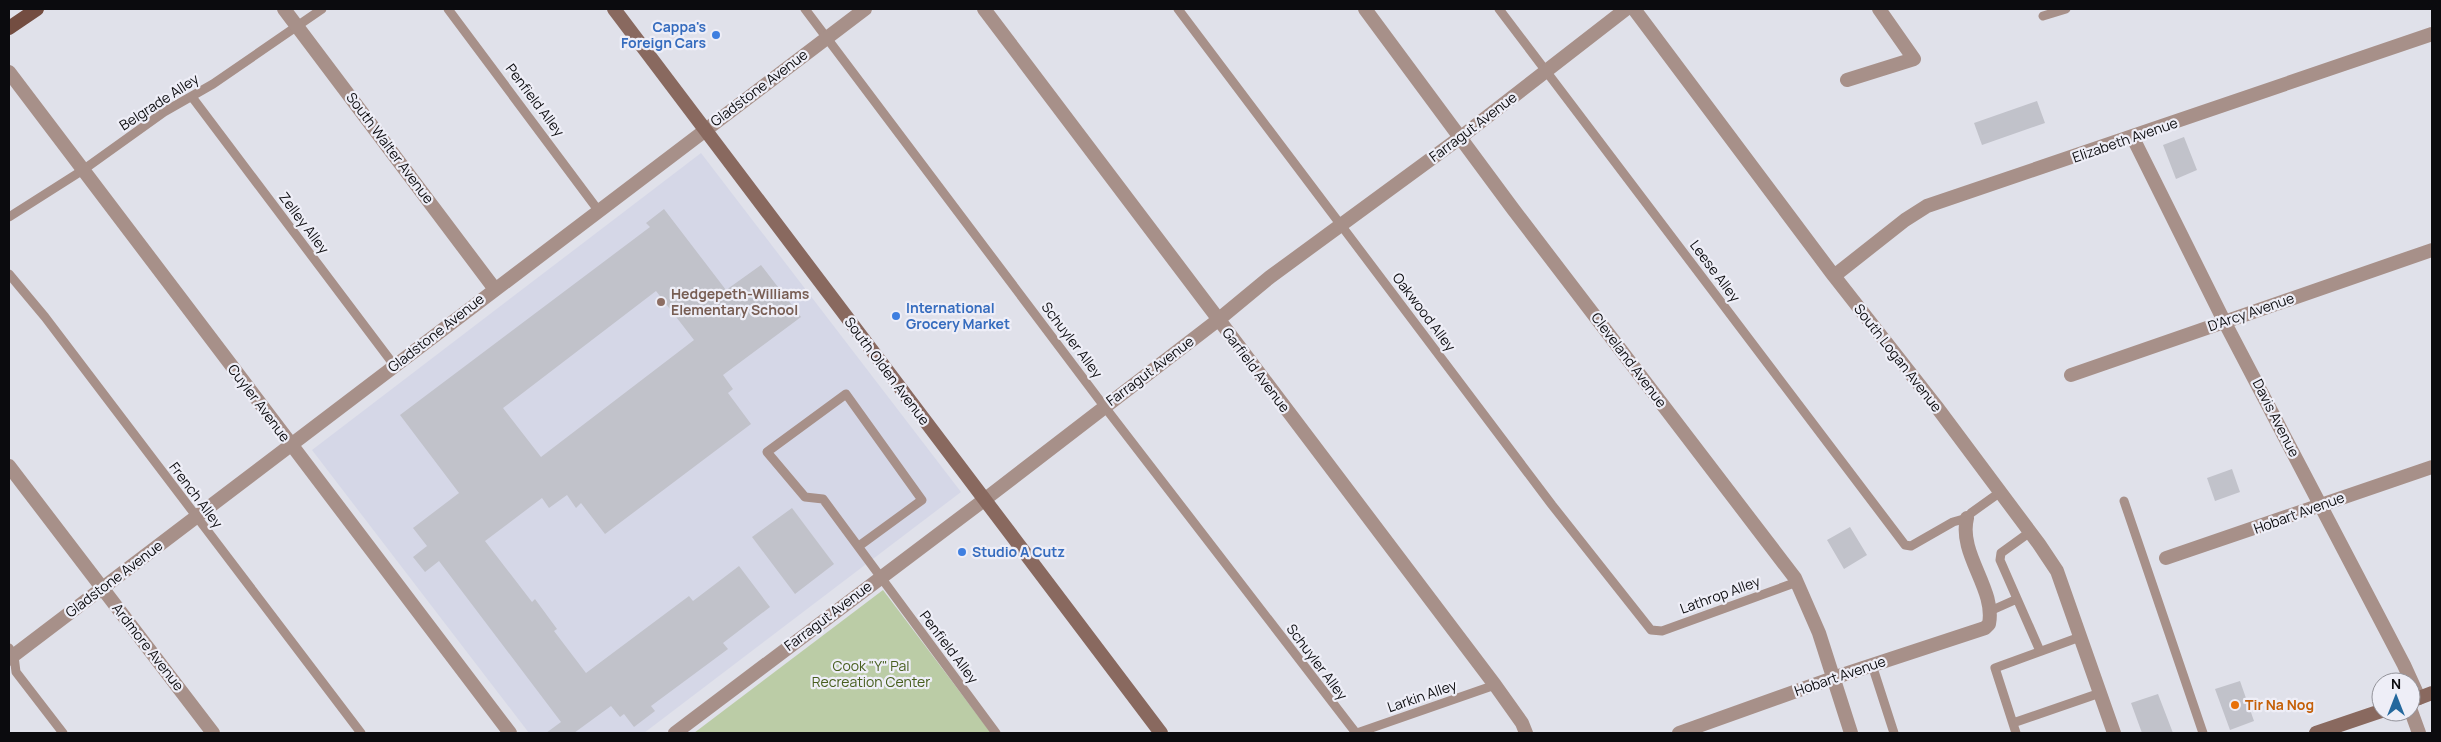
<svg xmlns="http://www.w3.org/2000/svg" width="2441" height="742" font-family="Manrope,sans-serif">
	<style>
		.built { fill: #d5d7e7 }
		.green { fill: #bbcca6 }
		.building { fill: #c1c2ca; fill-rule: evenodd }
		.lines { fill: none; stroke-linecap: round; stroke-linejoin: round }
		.service { stroke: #a79089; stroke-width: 9 }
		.minor { stroke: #a79089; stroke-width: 14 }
		.secondary { stroke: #89695f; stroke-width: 14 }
		.primary { stroke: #734d41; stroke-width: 14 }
		.shop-dot { fill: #3f7fe0; stroke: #eeeef7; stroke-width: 2 }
		.education-dot { fill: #8d6e63; stroke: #eeeef7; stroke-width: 2 }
		.food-dot { fill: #e8710a; stroke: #eeeef7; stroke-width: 2 }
		.labels { text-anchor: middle; stroke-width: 4.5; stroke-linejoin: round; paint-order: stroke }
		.shop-label { font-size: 14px; font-weight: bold; fill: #366cbe; stroke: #eeeef7; text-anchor: start }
		.street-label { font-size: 14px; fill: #0b0b0e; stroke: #eeeef7 }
		.education-label { font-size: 14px; font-weight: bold; fill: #785e54; stroke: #eeeef7; text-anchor: start }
		.park-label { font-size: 14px; fill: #475e1e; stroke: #eeeef7 }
		.food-label { font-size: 14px; font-weight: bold; fill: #c56008; stroke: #eeeef7; text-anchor: start }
	</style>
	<rect width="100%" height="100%" fill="#e0e1ea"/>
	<path class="built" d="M701 153 961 492 644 733H529L312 450Z"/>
	<path class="green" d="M883 590 991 733H694Z"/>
	<path class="building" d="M2037 101 2045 123 1982 145 1974 123Z
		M2184 137 2197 170 2176 179 2163 145Z
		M664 209 726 290 761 265 801 317 723 375 733 389 728 393 751 424 605 534 581 503 576 508 567 495 549 508 542 498 485 541 532 602 535 599 557 629 554 631 586 673 689 596 693 601 739 566 770 607 723 643 728 649 651 706 655 711 634 727 624 714 620 717 611 706 574 733H546L561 722 439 561 425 572 413 557 427 546 413 528 459 493 400 415 650 227 646 223ZM656 291 694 340 541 457 503 408Z
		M2232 469 2240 492 2215 501 2207 478Z
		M792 508 834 564 795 594 752 537Z
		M1850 527 1867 555 1844 569 1827 540Z
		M2240 681 2254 721 2230 730 2215 689Z
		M2158 694 2173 733H2142L2131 703Z"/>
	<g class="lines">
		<path class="service" d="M448 9 598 210
			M805 9 1104 406 1356 733
			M1178 9 1552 505 1651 630 1662 631 1797 582
			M1499 9 1905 545 1911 546 1953 522 1967 518 1971 513 1999 493
			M2043 16 2066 9
			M192 97 394 365
			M9 217 83 170 164 112 213 84 322 9
			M9 274 45 317 361 733
			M2124 501 2203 733
			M2030 532 2001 553 2000 560 2040 651
			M859 546 922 500 846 394 767 452 805 497 823 499 996 733
			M1990 611 2017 599
			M9 648 14 656 16 672 63 733
			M1872 665 1894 733
			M2013 723 2100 693
			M1357 733 1495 685
			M2016 733 1995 668 2080 637"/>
		<path class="minor" d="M284 9 494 288
			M984 9 1495 685 1522 723 1526 733
			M1365 9 1513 209 1795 578 1819 633 1851 733
			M1634 9 1834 276 1936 406 2039 544 2057 571 2114 733
			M9 72 510 733
			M1847 80 1914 59 1879 9
			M2133 138 2224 321 2404 665 2419 698
			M1834 276 1905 220 1927 206 2432 34
			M2071 375 2432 250
			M9 466 213 733
			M2166 558 2432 467
			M9 659 865 9
			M2411 711 2419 733
			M675 733 984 500 1218 320 1270 277 1461 137 1626 9
			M1679 733 1833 678 1985 628 1989 624C1996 589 1958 554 1967 518"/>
		<path class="secondary" d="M614 9 1161 733
			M2411 701 2432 693
			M2316 733 2381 711"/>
		<path class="primary" d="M9 28 37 9"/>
	</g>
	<g class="shop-dot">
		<circle cx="716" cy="35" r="5"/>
		<circle cx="896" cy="316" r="5"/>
		<circle cx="962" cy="552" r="5"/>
	</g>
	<circle class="education-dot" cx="661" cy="302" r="5"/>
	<circle class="food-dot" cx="2235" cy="705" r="5"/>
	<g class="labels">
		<g class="shop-label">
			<text x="706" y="32" text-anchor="end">Cappa's<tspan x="706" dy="16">Foreign Cars</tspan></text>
			<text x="906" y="313">International<tspan x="906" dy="16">Grocery Market</tspan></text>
			<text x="972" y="557">Studio A Cutz</text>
		</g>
		<g class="street-label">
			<text transform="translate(759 88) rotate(-37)" y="5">Gladstone Avenue</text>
			<text transform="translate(535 100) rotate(53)" y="5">Penfield Alley</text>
			<text transform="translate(159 102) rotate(-33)" y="5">Belgrade Alley</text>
			<text transform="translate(1473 127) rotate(-37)" y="5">Farragut Avenue</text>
			<text transform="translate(2125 140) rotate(-19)" y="5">Elizabeth Avenue</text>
			<text transform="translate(390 148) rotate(53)" y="5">South Walter Avenue</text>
			<text transform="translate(304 223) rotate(53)" y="5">Zelley Alley</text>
			<text transform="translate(1715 271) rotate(53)" y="5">Leese Alley</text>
			<text transform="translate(1424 312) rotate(53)" y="5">Oakwood Alley</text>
			<text transform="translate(2251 312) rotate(-19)" y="5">D'Arcy Avenue</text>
			<text transform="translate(436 333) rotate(-38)" y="5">Gladstone Avenue</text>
			<text transform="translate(1072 340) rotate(53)" y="5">Schuyler Alley</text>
			<text transform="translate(1898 358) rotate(52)" y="5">South Logan Avenue</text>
			<text transform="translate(1629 360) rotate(53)" y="5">Cleveland Avenue</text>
			<text transform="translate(1256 370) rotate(53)" y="5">Garfield Avenue</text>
			<text transform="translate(887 371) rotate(53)" y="5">South Olden Avenue</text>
			<text transform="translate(1150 371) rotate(-37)" y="5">Farragut Avenue</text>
			<text transform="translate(259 403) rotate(53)" y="5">Cuyler Avenue</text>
			<text transform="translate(2276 418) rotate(63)" y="5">Davis Avenue</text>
			<text transform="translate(196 495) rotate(53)" y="5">French Alley</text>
			<text transform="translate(2299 513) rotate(-20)" y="5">Hobart Avenue</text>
			<text transform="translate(114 579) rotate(-37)" y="5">Gladstone Avenue</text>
			<text transform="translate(1720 595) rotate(-20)" y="5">Lathrop Alley</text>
			<text transform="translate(828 616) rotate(-37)" y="5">Farragut Avenue</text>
			<text transform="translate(148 647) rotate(52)" y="5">Ardmore Avenue</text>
			<text transform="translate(949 647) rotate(53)" y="5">Penfield Alley</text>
			<text transform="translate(1317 662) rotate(53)" y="5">Schuyler Alley</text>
			<text transform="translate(1840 676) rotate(-19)" y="5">Hobart Avenue</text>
			<text transform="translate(1422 696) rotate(-19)" y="5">Larkin Alley</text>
		</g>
		<g class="education-label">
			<text x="671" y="299">Hedgepeth-Williams<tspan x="671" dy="16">Elementary School</tspan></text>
		</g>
		<g class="park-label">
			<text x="871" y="671">Cook "Y" Pal<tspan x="871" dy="16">Recreation Center</tspan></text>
		</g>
		<g class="food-label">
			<text x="2245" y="710">Tir Na Nog</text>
		</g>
	</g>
	<rect width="2441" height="742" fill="none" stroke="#0b0b0e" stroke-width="20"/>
	<g transform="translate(2396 697)"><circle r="24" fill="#eeeef7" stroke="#93939a"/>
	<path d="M0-4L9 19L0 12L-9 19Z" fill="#24689d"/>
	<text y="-8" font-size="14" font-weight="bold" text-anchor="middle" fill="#0b0b0e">N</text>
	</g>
</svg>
